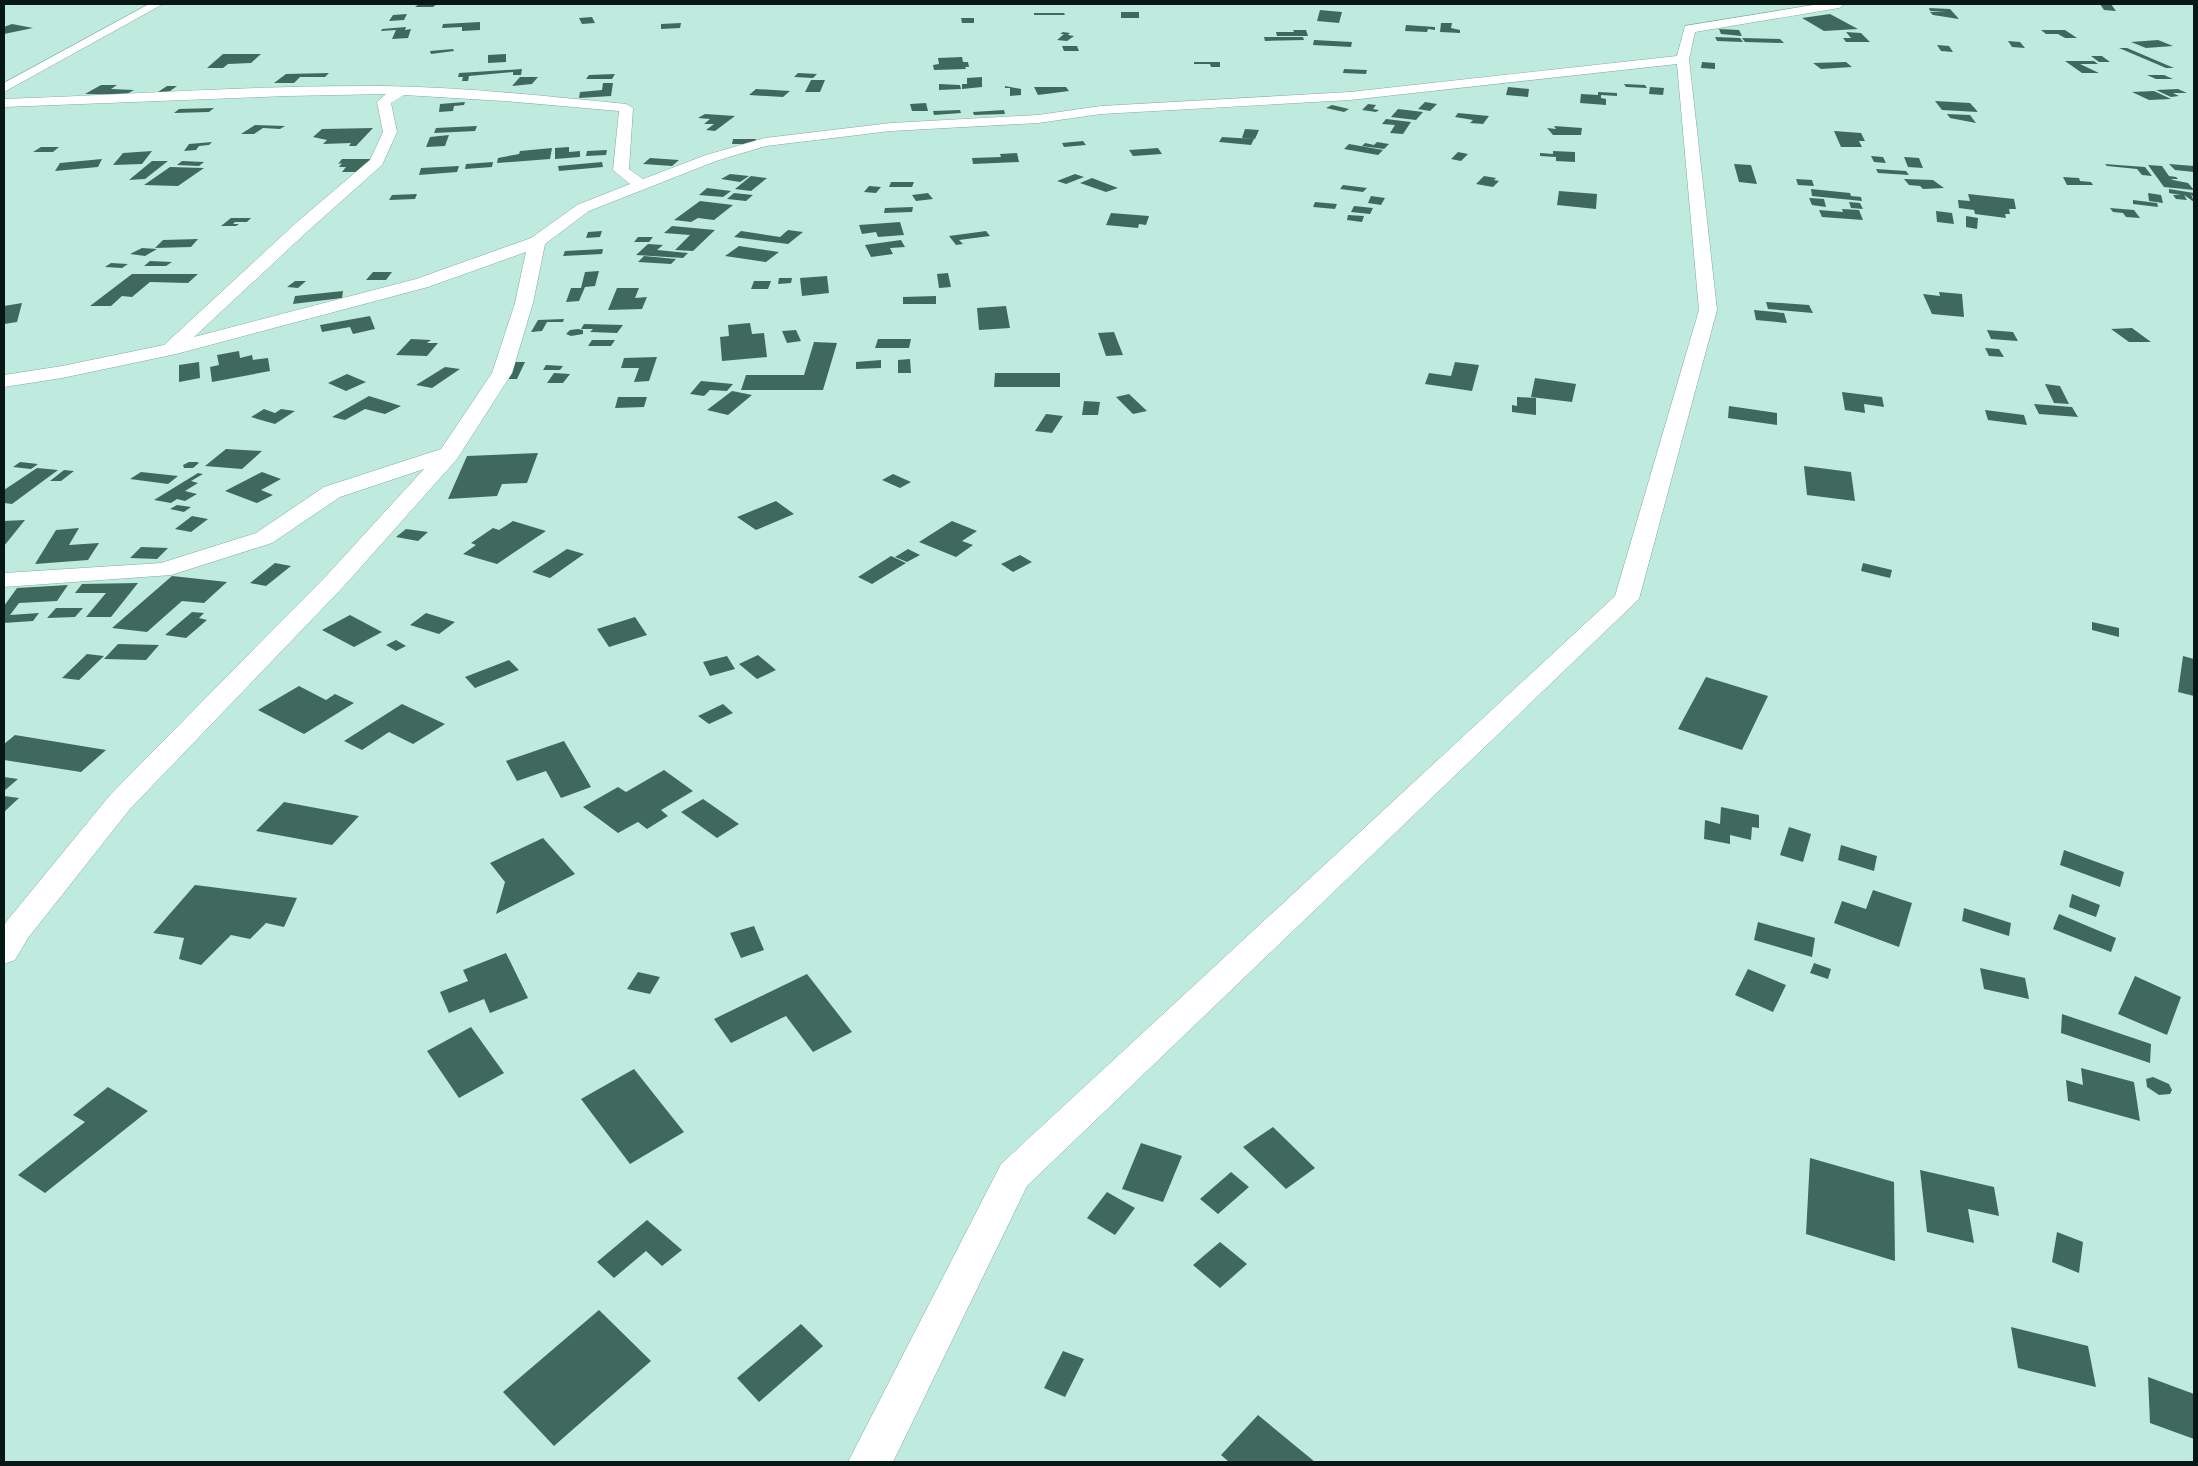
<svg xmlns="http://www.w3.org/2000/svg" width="2198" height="1466" font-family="Literata,serif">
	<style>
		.building { fill: #40695e }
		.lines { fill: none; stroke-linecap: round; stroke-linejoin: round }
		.street-casing { stroke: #80ab9f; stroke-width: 1 }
		.secondary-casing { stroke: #80ab9f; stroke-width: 1 }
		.street { fill: #fff; fill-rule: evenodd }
		.secondary { fill: #fff; fill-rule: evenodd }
	</style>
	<rect width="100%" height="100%" fill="#beebde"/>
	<path class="building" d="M419 4H437L433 7H415Z
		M2100 4H2111L2116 11 2104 10Z
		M1929 8 1950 9 1959 19 1933 15 1930 12H1945L1930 11Z
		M1320 10 1342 12 1339 23 1317 21Z
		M1121 12H1139V18H1121Z
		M1034 13H1064L1065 15H1034Z
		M407 14 404 20 389 21 393 15Z
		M1830 14 1858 29 1824 31 1802 18Z
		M592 17 595 23 582 24 579 18Z
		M961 18H974V23H962Z
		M480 22V30L462 31V27L442 28 443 24Z
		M681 23 680 28 661 29V24Z
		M1441 23H1452L1451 28 1460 30V33L1440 32Z
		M12 24 33 28 4 34V27Z
		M1406 25 1435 27V30L1428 29 1427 32 1405 31Z
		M406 27 405 30 411 29 408 38 392 39 396 30 381 31 382 29Z
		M1719 29 1739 30 1742 36 1721 34Z
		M1293 30H1306L1308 36H1277L1276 32H1294Z
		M2041 30H2065L2077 38H2065L2058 34H2046Z
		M1063 32 1070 33 1068 35 1074 36 1067 41 1057 40 1064 34H1060Z
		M1846 32 1861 33 1870 42H1846L1843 38H1851Z
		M1264 37H1303L1304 40 1265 41Z
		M1715 37 1740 38 1743 42 1717 41Z
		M1742 38 1780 39 1784 43 1745 42Z
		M1314 40 1352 42 1351 47 1313 45Z
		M2158 40 2173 46 2146 48 2131 42Z
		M2008 41 2020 42 2025 48 2012 47Z
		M1937 45 1949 46 1953 52 1941 51Z
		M1062 46H1077L1079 51H1064Z
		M2119 48H2127L2174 68H2166Z
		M453 49 454 51 431 54 430 51Z
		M223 54H261L251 63 228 64 223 68H207Z
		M506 54V62L488 63V55Z
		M2091 56H2102L2110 62H2099Z
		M962 57 963 62H968L969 67H965L966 69 934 70 933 65 939 64 938 58Z
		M2065 61H2094L2098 64H2080L2099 73H2082Z
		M1194 62H1220V67H1211L1210 64H1194Z
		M1702 62 1715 63V69L1701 68Z
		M1846 62 1852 67 1821 69 1813 63Z
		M522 69 521 75H513V72L469 76 468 81H462L463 77H458L459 73Z
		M1344 69 1367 70 1366 74 1343 73Z
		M329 73 325 77H300L294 83H274L286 74Z
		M798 73 817 74 813 78 794 77Z
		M615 74 612 79H586L589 75Z
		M2147 75H2164L2173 79H2156Z
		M520 77H538L532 84 512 86Z
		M982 77V87L962 89V84H967V78Z
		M811 80H825L820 92H805Z
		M603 83H613L611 96 579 98 580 92 602 90Z
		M939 84 960 85 961 89 939 90Z
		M1624 84 1645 85 1647 88 1626 87Z
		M101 85H117L111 89 134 90 125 95 85 94Z
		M167 86H177L166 94H155Z
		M1005 86 1021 89V95L1010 96V88H1005Z
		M1034 87H1066L1069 91 1038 95Z
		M1508 87 1529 89 1528 97 1506 95Z
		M1650 87 1664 88 1663 95 1649 94Z
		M756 89 790 91 783 97 749 95Z
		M2178 89 2187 93H2173L2179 96 2171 97 2156 90Z
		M2154 91 2171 99 2149 100 2132 92Z
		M1598 92 1617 93V96L1601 95V98L1606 99V105L1580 103 1581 94 1598 95Z
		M1935 101 1970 103 1978 112 1942 110Z
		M465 102 464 105 454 106 453 111 439 112 440 104Z
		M1425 102 1437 104 1430 111 1418 109Z
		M926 103 928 111H912L910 104Z
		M1368 104 1376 105 1373 109 1379 110 1376 112 1362 110Z
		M1332 105 1349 109 1344 112 1326 108Z
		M214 108 209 112 174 113 179 109Z
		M1398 109 1423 112 1416 120 1391 117Z
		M960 110 961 113 934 115 933 111Z
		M1004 110 1005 114 974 115 973 112Z
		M1458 113 1489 116 1483 124 1470 123 1473 120 1455 117Z
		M705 114 735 116 715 131 706 130 714 124H704L710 119 698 118Z
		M1947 114 1970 115 1976 123 1950 118Z
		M1386 119 1411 122 1403 134 1390 133 1395 125 1382 124Z
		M255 125 285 126 280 129 263 128 254 134H241Z
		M477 126 475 131 434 133 436 128Z
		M1554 126 1582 128 1581 135H1553L1547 128 1556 129Z
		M373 128 356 146H349L351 143 323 144 327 140 313 137 322 129Z
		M1245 129 1259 130 1255 139 1242 138Z
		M1834 131 1861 133 1865 141H1859L1862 147H1841Z
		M449 135 445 146 426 147 430 137Z
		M1222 137 1254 139 1251 145 1219 142Z
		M733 139H756L755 144H732Z
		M1083 141 1086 145 1064 147 1062 143Z
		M212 142 209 145 199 146 196 150 184 151 189 144Z
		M1377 142 1389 144 1384 149 1362 146 1365 143 1374 145Z
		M1349 144 1383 150 1378 155 1344 149Z
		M41 147H59L53 152H33Z
		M569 147V152L580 151V157L555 159V148Z
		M552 148 550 159 497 163 498 158 519 154 520 151Z
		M1158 148 1162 154 1133 156 1129 150Z
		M607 150 606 155 586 156 587 151Z
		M152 151 142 164 113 165 123 153Z
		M1553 151 1575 152V162L1556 161V157L1540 156V153L1553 154Z
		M1458 152 1468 154 1461 161 1451 159Z
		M1017 153 1019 162 973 164 972 158 1001 157 1000 154Z
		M1871 156 1883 157 1886 163 1874 162Z
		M1904 157 1919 158 1923 168 1908 167Z
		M650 158 679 160 672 166 643 164Z
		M102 159 98 167 55 171 60 163Z
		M342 159H373L361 172H342L346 167H339L342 163 338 164Z
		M152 161H168L145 179 129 180Z
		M182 161 204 162 199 166 177 165Z
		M493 162 492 167 465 169 466 164Z
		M602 162 603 167 559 171 558 166Z
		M1734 164 1751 165 1757 184 1739 182Z
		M2105 164 2145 167 2152 176 2142 175 2137 169 2107 166Z
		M2169 164 2194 166V172L2175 170Z
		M2148 165 2162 166 2169 176 2176 177 2178 179H2171L2173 180 2188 183 2194 190 2164 187Z
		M459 166 457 172 419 175 421 168Z
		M170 167 204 168 178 186 144 185Z
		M1876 169 1906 171 1909 175 1878 173Z
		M730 174 749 176 740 182 721 179Z
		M1075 174 1084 177 1066 184 1057 181Z
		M751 176 767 178 751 191 735 189Z
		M1484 176 1496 178 1494 180 1499 181 1493 187 1476 184Z
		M2063 177 2079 178 2080 181 2091 182 2093 185H2067Z
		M1092 178 1118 188 1106 192 1080 183Z
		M1796 179 1812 180 1814 186 1798 185Z
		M1904 179 1933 180 1944 188 1923 189 1920 186 1909 185Z
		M891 182H914L912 187H889Z
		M1343 185 1367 188 1363 192 1340 189Z
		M869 186 881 187 876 193 864 192Z
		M707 188 731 191 723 197 699 195Z
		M1811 189 1850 193 1851 196 1861 197 1862 201 1812 196Z
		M2169 189 2194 193V198L2191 194 2194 202 2184 195 2187 200 2176 199 2173 195H2181L2169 193Z
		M1559 191 1597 194 1596 209 1557 205Z
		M734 193 753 195 746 201 727 199Z
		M928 193 933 199 916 201 912 195Z
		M2148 193 2161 195 2163 203 2149 201Z
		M417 194 415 199 389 200 392 195Z
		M1968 194 2014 199 2016 209H2009L2010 214H2005L2006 218 1975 214 1974 210 1959 208 1958 200 1970 201Z
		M1371 196 1385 198 1381 205 1368 203Z
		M1809 198 1824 199 1826 207 1812 205Z
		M2133 200 2157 203 2158 207 2133 204Z
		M700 201 733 205 714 220 698 218 691 222 674 220Z
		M1315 202 1337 204 1335 209 1313 207Z
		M1849 202 1860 203 1863 209 1851 208Z
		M1354 206 1373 208 1370 214 1351 212Z
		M913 207 912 212 884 213 885 208Z
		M2110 208 2134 210 2140 218 2126 217 2123 213 2113 212Z
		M1842 209 1859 210 1863 220 1822 217 1819 210 1843 212Z
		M1936 211 1952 213 1954 224 1937 222Z
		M1111 213 1149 216 1146 225 1139 224 1138 228 1106 225Z
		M1348 215 1364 216 1362 222 1347 220Z
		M1966 216 1978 218 1977 229 1966 227Z
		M231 218H251L247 222H235L233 224H239L236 226H221Z
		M900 222 904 235 878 237 876 232 862 234 859 225Z
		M672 226 715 230 693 251 675 250 690 235 664 233Z
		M788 230 803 232 788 244 734 237 741 231 780 237Z
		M602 231 600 237 586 238 588 232Z
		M986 231 990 236 959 240 963 244 956 245 949 236Z
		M638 237H653L649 242H634Z
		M198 239 191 247 155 248 163 240Z
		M901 240 905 247 890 248 893 254 871 257 865 245Z
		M648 244 663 245 657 250 688 253 683 258 636 255Z
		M739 246 779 252 766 262 725 256Z
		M142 248 157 249 145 256 130 254Z
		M603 249 602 254 563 256 565 251Z
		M644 256 676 259 671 264 638 262Z
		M150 261 172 262 166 266H144Z
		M111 263 128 264 122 268 105 267Z
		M599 271 595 286 585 287 579 301 566 302 571 288H581L585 272Z
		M373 272H392L386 280H366Z
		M948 273 951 287 939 288 937 274Z
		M132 274H198L188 283 150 282 132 297 122 296 111 306H90Z
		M827 276 829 293 802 296 800 278Z
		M779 278H792L791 283 778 284Z
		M295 281H306L298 288 287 287Z
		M754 281H771L768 289H751Z
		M617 288H639L635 298 647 297 642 309 608 310Z
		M343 291 342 298 293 304 295 296Z
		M1939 292 1962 294 1964 317 1932 314 1923 294 1940 296Z
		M936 296V304H903V297Z
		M1766 302 1809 305 1813 313 1768 309Z
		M22 303 17 322 4 324V306Z
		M1006 306 1010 328 979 330 977 308Z
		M1754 310 1784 313 1787 323 1756 320Z
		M370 316 375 329 353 334 350 327 322 332 320 325Z
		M564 319 563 322H547L542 331 531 332 538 320Z
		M750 323 752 334 764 333 767 357 722 361 720 337 729 336 728 325Z
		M584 324 623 325 617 333 590 332 593 329H581Z
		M2132 328 2151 342H2129L2111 329Z
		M578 329 583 330V334L571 336 566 334 570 330Z
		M796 330 801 341 787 343 782 331Z
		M1987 330 2013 332 2018 341 1991 339Z
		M1114 332 1123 355 1106 356 1098 333Z
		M411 339 431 340 427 343H438L427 356 396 355Z
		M878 339H911L909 348H875Z
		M592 340H615L611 346H588Z
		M814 342 837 343 823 390H741L746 375H804Z
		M1985 348 1999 349 2004 357 1989 356Z
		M239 351 240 358 252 355 253 360 268 358 270 371 212 382 210 367 219 365 217 355Z
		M657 357 649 381 634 382 639 368H621L624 358Z
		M910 359 911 373H898V360Z
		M881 360V368L856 369V362Z
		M199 362 200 378 179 382V365Z
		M514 362H525L517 379H505Z
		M1455 362 1479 365 1472 391 1425 384 1429 373 1451 376Z
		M546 365 563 366 560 370H543Z
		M445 367 460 369 432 388 416 385Z
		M554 373 570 374 563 383H547Z
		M995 373H1060V387H994Z
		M347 374 366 382 346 391 328 383Z
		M1535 378 1576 384 1572 402 1531 397Z
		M701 381 733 384 727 391 710 390 704 396 690 394Z
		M2045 384 2060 386 2069 404 2054 403Z
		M732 391 752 395 728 415 707 410Z
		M1842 392 1882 397 1884 407 1864 404 1865 413 1845 410Z
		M1129 394 1147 411 1133 414 1116 397Z
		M369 396 401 406 385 414 365 409 345 420 332 417Z
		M618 397H647L644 407 615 408Z
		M1517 397 1536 398V415L1512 412V405L1517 406Z
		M1084 401 1100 402 1098 415H1082Z
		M2034 404 2072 407 2078 417 2039 414Z
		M1729 406 1777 413V425L1728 418Z
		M264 409 275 413 281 409 295 411 275 424 251 417Z
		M1985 410 2024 415 2027 425 1988 420Z
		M1046 414 1063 416 1052 433 1035 431Z
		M226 449 262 451 242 469 205 466Z
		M538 453 527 483 502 484 497 496 448 499 467 456Z
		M20 462 38 464 31 469 13 467Z
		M189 462H197L199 463 193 468H184L183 465Z
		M1804 466 1851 472 1855 501 1807 495Z
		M37 468 58 470 12 504 4 503V490Z
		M64 470 74 471 61 481H50Z
		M141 472 178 476 168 484 130 479Z
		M262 472 281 479 261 490 273 495 257 503 225 491Z
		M198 473 203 474 191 481 198 483 185 491 197 494 185 501 177 499 171 503 154 500Z
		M893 474 911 482 900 488 882 480Z
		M776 501 794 514 756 530 737 517Z
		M177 505 191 507 184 512 170 509Z
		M192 516 208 519 191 532 175 529Z
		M25 520 4 546V521Z
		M513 521 546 531 497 564 463 554 476 545 471 543 493 528 499 530Z
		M952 521 977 531 962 541 973 545 956 557 919 542Z
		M79 528 69 545 99 543 88 560 35 564 56 530Z
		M406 529 428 532 418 541 396 537Z
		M141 547 168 548 157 559 130 558Z
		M567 549 584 554 550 578 532 572Z
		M908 549 920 555 907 562 895 557Z
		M1020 555 1032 562 1013 572 1001 564Z
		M891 556 906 563 872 584 858 577Z
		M275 563 291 566 266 586 250 583Z
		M1863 563 1892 570 1890 578 1861 571Z
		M172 576 227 582 204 603 182 601 147 632 112 628Z
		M138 583 111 617H86L106 593H75L82 584Z
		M68 585 57 601 19 603 10 615 39 613 33 621 4 623V606L17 588Z
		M56 608H83L75 617 47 618Z
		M192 612 204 613 199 618 207 620 186 638 165 635Z
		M426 613 455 622 439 634 410 625Z
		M350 615 382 632 354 647 322 630Z
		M635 617 647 635 609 647 597 629Z
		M2092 622 2119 628V637L2092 630Z
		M396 640 406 646 396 651 386 645Z
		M118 644 159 645 146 660 104 659Z
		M87 654 104 656 79 680 62 678Z
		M758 655 776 670 757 679 739 664Z
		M727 656 735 669 710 676 703 662Z
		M2183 656 2194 659V696L2178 692Z
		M509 660 519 670 475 688 465 677Z
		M1706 677 1768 696 1742 750 1678 729Z
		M299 686 326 700 335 694 354 703 304 734 258 710Z
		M402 704 445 724 413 744 389 732 362 750 344 741Z
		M723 704 733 713 709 724 698 716Z
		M15 735 106 750 81 772 4 760V744Z
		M564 741 591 787 561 798 546 771 517 781 506 761Z
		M664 770 693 791 661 810 668 816 647 829 638 822 618 833 583 807 618 787 626 792Z
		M4 777 18 779 4 791Z
		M4 796 19 798 4 812Z
		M703 799 739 824 717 838 681 812Z
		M284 802 359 816 332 845 256 831Z
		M1721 807 1759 815V828L1752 827 1751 840 1730 835V844L1704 839 1705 820 1720 824Z
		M1789 827 1811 834 1803 862 1780 855Z
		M543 838 575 874 496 914 505 882 490 863Z
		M1841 845 1877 856 1874 871 1838 860Z
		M2064 850 2124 872 2120 887 2060 865Z
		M195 885 297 898 284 927 266 923 250 939 231 935 201 965 179 959 184 938 153 933Z
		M1873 890 1912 903 1899 947 1834 923 1842 901 1866 909Z
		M2072 894 2100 905 2096 917 2069 907Z
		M1964 908 2011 923 2009 936 1962 921Z
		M2059 914 2116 938 2111 952 2053 929Z
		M1758 922 1815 938 1812 957 1754 940Z
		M754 926 764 950 741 958 730 933Z
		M506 953 528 998 490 1013 484 999 449 1013 440 992 468 981 463 970Z
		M1814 963 1831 969 1828 979 1810 973Z
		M1980 968 2025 978 2029 999 1984 989Z
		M1748 969 1786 985 1773 1012 1735 995Z
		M638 972 660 977 650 994 627 989Z
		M807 974 852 1032 813 1052 786 1016 731 1043 714 1019Z
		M2135 976 2181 997 2167 1035 2118 1014Z
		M2062 1014 2151 1044 2150 1063 2061 1033Z
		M471 1027 504 1073 459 1098 427 1051Z
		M2081 1068 2134 1082 2140 1121 2068 1101 2066 1080 2083 1085Z
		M634 1069 684 1132 630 1164 581 1099Z
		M2153 1077 2169 1084 2172 1090 2170 1094 2159 1095 2147 1087 2146 1079Z
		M108 1087 148 1111 45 1193 18 1175 85 1122 73 1115Z
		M1273 1127 1315 1168 1286 1189 1243 1147Z
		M1141 1143 1182 1156 1163 1202 1122 1189Z
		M1810 1158 1894 1182 1895 1261 1806 1234Z
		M1920 1170 1994 1187 1999 1216 1968 1209 1974 1243 1927 1232Z
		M1231 1172 1249 1187 1218 1214 1200 1199Z
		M1107 1192 1135 1208 1115 1235 1087 1218Z
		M647 1220 682 1250 662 1266 646 1251 614 1278 597 1262Z
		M2057 1232 2083 1242 2079 1273 2052 1262Z
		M1220 1242 1247 1264 1220 1288 1193 1265Z
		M599 1310 651 1361 554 1446 503 1392Z
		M801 1324 823 1346 759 1402 737 1378Z
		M2011 1327 2088 1346 2096 1387 2018 1368Z
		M1063 1351 1084 1359 1065 1397 1044 1388Z
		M2148 1377 2194 1394V1439L2150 1423Z
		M1258 1415 1315 1462H1229L1221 1455Z"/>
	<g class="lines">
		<g class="street-casing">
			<path id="street" d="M1819 4H1845L1839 8 1695 32 1689 59 1717 310 1639 599 1027 1186 893 1462H848L1001 1164 1615 596 1699 310 1677 64 1350 100 1101 114 1038 123 891 131 766 146 716 161 589 211 545 244 533 303 512 373 457 459 345 585 130 809 28 938 15 960 4 964V925L6 922 110 795 327 575 424 469 340 497 272 543 171 575 4 587V573L161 563 256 533 324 487 441 449 492 373 515 303 526 252 428 287 176 354 62 378 4 387V375L62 366 164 345 297 222 370 160 383 132 377 102 386 94 287 96 4 107V99C129 95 256 85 381 86 463 87 545 96 626 104L633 108 629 169 643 179 706 155 765 138 891 123 1038 115 1101 106 1350 92 1677 56 1685 26ZM404 95 504 101 619 111 613 170 630 184 577 205 531 238 416 279 194 337 309 230 382 165 397 132 391 103Z"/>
		</g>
		<g class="secondary-casing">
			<path id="secondary" d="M149 4H163L4 92V83Z"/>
		</g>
		<use href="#street" class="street"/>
		<use href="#secondary" class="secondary"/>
	</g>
	<rect width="2198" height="1466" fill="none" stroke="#071814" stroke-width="10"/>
</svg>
